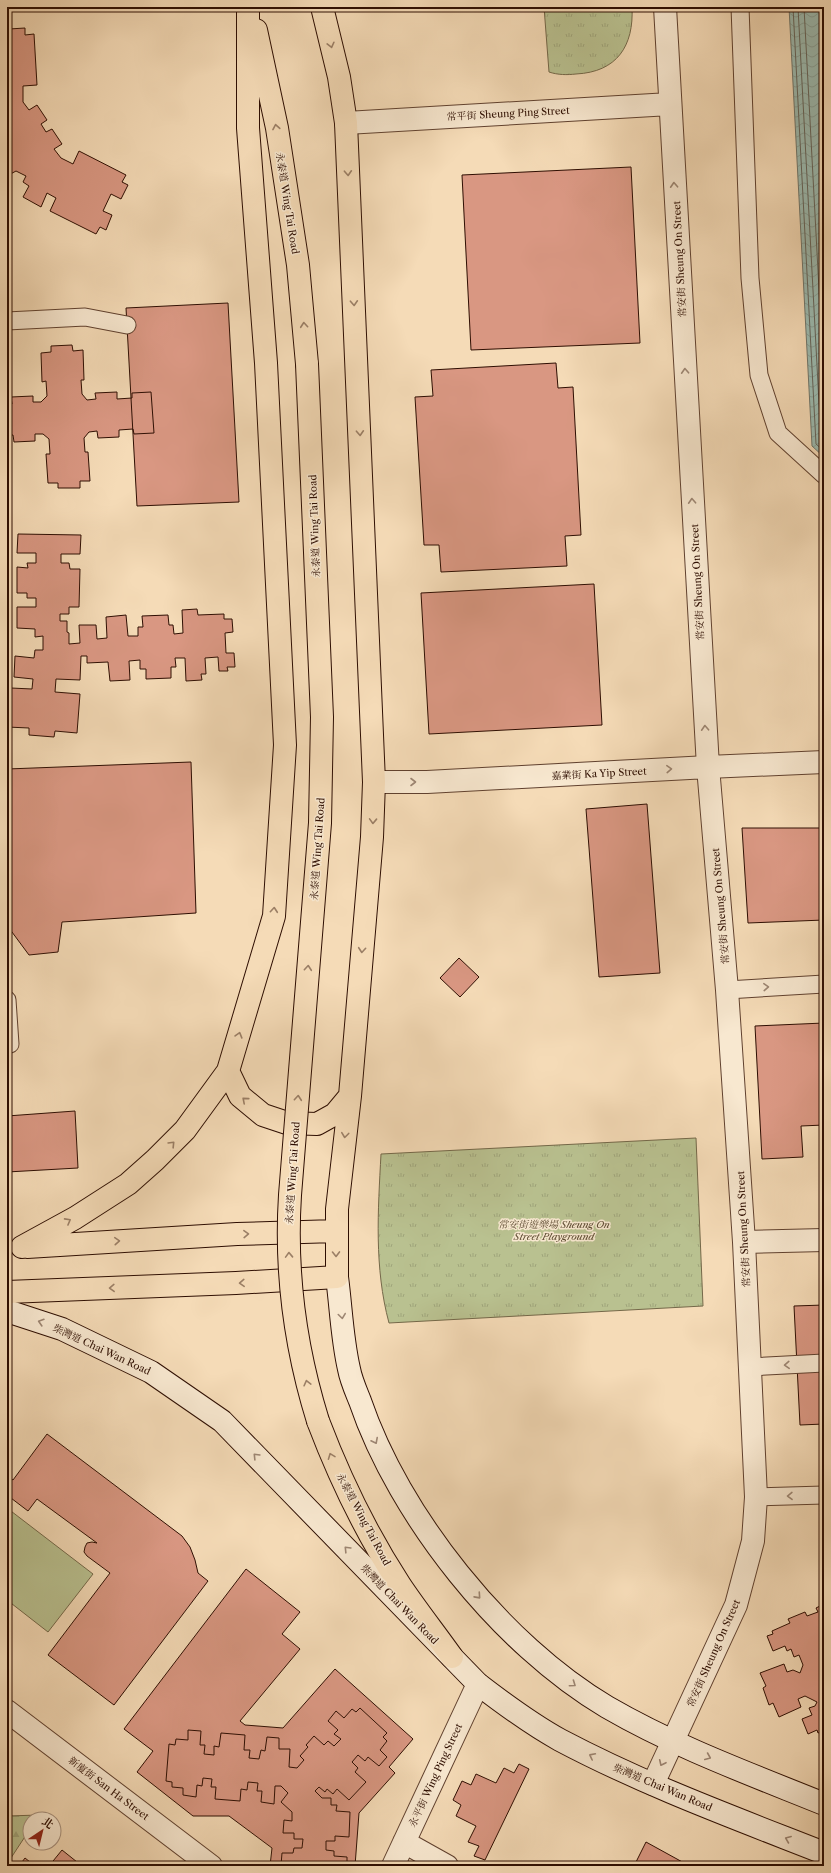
<svg xmlns="http://www.w3.org/2000/svg" width="831" height="1873" viewBox="0 0 831 1873" font-family="'Libre Caslon Text','Noto Serif TC',serif">
<style>
.grass{fill:#b9c190;stroke:#746849}
.forest{fill:url(#forest-firs);stroke:#746849}
.park{fill:url(#park-tufts);stroke:#746849}
.water{fill:url(#water-waves);stroke:#70766b}
.lines{fill:none;stroke-linecap:round;stroke-linejoin:round}
.shore{stroke:#65645a;stroke-width:1}
.building{fill:#d99782;stroke:#2e0e02}
.service-casing{stroke:#60412f;stroke-width:19}
.minor-casing{stroke:#60412f;stroke-width:24}
.tertiary-casing{stroke:#60412f;stroke-width:24}
.secondary-casing{stroke:#2e0e02;stroke-width:24}
.primary-casing{stroke:#2e0e02;stroke-width:24}
.service{stroke:#f8e8d0;stroke-width:17}
.minor{stroke:#f8e8d0;stroke-width:22}
.tertiary{stroke:#f8e8d0;stroke-width:22}
.secondary{stroke:#f8e8d0;stroke-width:22}
.primary{stroke:#f5dbb7;stroke-width:22}
.primary-bridge-casing{stroke:#2e0e02;stroke-width:24;stroke-linecap:butt}
.primary-bridge{stroke:#f5dbb7;stroke-width:22}
.oneway{stroke:#9b7f66}
.oneway2{stroke:#9d8673}
.labels{text-anchor:middle;stroke-width:3;stroke-linejoin:round;paint-order:stroke}
.street-label{font-size:10px;fill:#2e0e02;stroke:#f8e8d0}
.park-label{font-size:10px;font-style:italic;fill:#5f4d34;stroke:#f8e8d0}
</style>
<defs>
<pattern id="forest-firs" width="22" height="20" patternUnits="userSpaceOnUse"><rect width="22" height="20" fill="#b9c190"/><path d="M5 1l3.5 6h-7zM16 11l3.5 6h-7z" fill="#9fa57b"/></pattern>
<pattern id="park-tufts" width="24" height="20" patternUnits="userSpaceOnUse"><rect width="24" height="20" fill="#b9c190"/><path d="M3 7l-1-3M5 7V3M7 7l1-3M15 17l-1-3M17 17v-4M19 17l1-3" fill="none" stroke="#9fa57b"/></pattern>
<pattern id="water-waves" width="16" height="10" patternUnits="userSpaceOnUse"><rect width="16" height="10" fill="#9cbbb1"/><path d="M0 5q4-4 8 0t8 0" fill="none" stroke="#87a097"/></pattern>
</defs>
<rect width="100%" height="100%" fill="#f5dbb7"/>
<filter id="stains"><feTurbulence type="fractalNoise" baseFrequency=".005" numOctaves="4"/><feColorMatrix values="0 0 0 0 .2 0 0 0 0 .09 0 0 0 0 .02 0 0 0 .5 -.17"/></filter>
<radialGradient id="worn" r=".72"><stop offset=".6" stop-color="#630" stop-opacity="0"/><stop offset="1" stop-color="#630" stop-opacity=".3"/></radialGradient>
<!-- grass -->
<path class="grass" d="M7,1508L93,1574L48,1632L7,1600Z"/>
<!-- forest -->
<path class="forest" d="M39,1815L37,1819H30V1829L7,1864V1816Z"/>
<!-- park -->
<path class="park" d="M544,7H632C634,46 617,72 576,74C567,75 558,75 549,72Z
M696,1138L703,1306L389,1323C374,1267 378,1211 381,1154Z"/>
<!-- water -->
<path class="water" d="M789,7H824V457L812,446Z"/>
<g class="lines">
<!-- shore -->
<path class="shore" d="M793,7L816,444L824,451
M798,7L821,441L824,445
M804,7L824,384"/>
</g>
<!-- building -->
<path class="building" d="M25,28V35L34,34L37,85L23,86V102L29,110L37,105L47,120L41,124L46,132L52,129L62,144L54,149L61,158L73,164L79,151L126,175L122,182L128,185L121,199L111,194L103,211L112,215L106,230L100,227L96,234L50,211L56,198L47,193L41,207L23,197L29,186L23,182L26,176L16,171L7,176V40H10L9,29Z
M631,167L640,343L471,350L462,175Z
M228,303L239,502L137,506L126,308Z
M72,345L73,351L83,350L84,380H81L82,394L87,400L96,399L95,393L117,392V399L132,398V393L151,392L154,433L134,434L133,429L119,430V437L98,438L97,431L89,432L84,438L85,452H88L90,481H80V488H58V483H48L46,454H50L49,439L43,434H35V441L14,442L13,435H7V404H12L11,397L33,396V402H41L47,396L46,381L42,382L41,353L51,352V346Z
M556,363L558,388L573,387L581,535L565,536L567,566L441,572L439,545H424L415,397L433,396L431,370Z
M18,534L81,535L80,554H61V563H69L70,569H80L79,607H69V614H60V621H67V632L69,633V644L80,643L79,625H96L97,639L107,638L106,617L126,615L128,636H138V627H143L142,616L168,615L169,625H173L174,634L183,633L182,610L197,609L198,615L224,614V619H232L233,632L225,633L226,653H234L235,667H227L228,671H219L218,657L205,658L206,674H201L202,680L186,681L185,658H175L176,667H171V678L146,679V669H140V660L129,661L130,680L110,681L108,662L87,663V656H81L80,680L56,679L55,692L80,694L77,733L55,731L54,737L29,735V728L7,727L11,688L32,689L33,679L14,677L15,656L34,658L35,650H43V636L35,637V629L17,628V607H36V598H27V593H17V567L28,568L27,563H36V553H17Z
M594,584L602,725L429,734L421,593Z
M191,762L196,913L62,922L58,952L29,955L9,928L7,900V769Z
M647,804L660,973L599,977L586,809Z
M742,828H824V920L748,923Z
M459,958L479,977L460,997L440,978Z
M824,1023V1125L801,1126L803,1157L762,1159L755,1026Z
M75,1111L78,1168L7,1172V1116Z
M824,1305V1424L800,1425L794,1306Z
M47,1434L182,1536L190,1547L195,1560L198,1573L208,1581L114,1705L48,1655L110,1573L87,1556L84,1552L85,1547L87,1543L92,1542L97,1543L37,1499L28,1511L7,1495V1476L13,1480Z
M246,1569L300,1612L282,1634L300,1649L240,1721L245,1725L283,1728L335,1669L413,1739L389,1767L395,1773L359,1813L355,1866H270L272,1848L229,1816H193L137,1772L153,1751L124,1729Z
M822,1605L824,1609V1731L818,1733L817,1730L808,1734L802,1719L812,1715L809,1708L815,1706L817,1702L805,1696L798,1699L801,1707L779,1717L773,1703L769,1705L763,1688L766,1686L760,1673L784,1664L787,1672L793,1670L800,1673L803,1665L799,1655L794,1657L791,1649L787,1651L785,1646L773,1651L767,1636L773,1634L772,1631L790,1623L788,1619L805,1612L807,1616L818,1612L816,1608Z
M360,1708L387,1733L383,1737L387,1741L380,1750L387,1757L379,1766L368,1757L365,1761L358,1755L352,1762L358,1768L355,1772L366,1782L349,1800L337,1789L333,1794L327,1789L325,1792L319,1787L315,1791L322,1798H331V1805H337L336,1811L350,1812L349,1837L335,1836V1841H326V1850L334,1851V1856L347,1857V1866L281,1865L282,1853H293L294,1848H302L303,1839H294V1833H283L284,1820L292,1821V1812L281,1802L288,1793L281,1786H275L274,1804L261,1802L262,1791H257L258,1783L248,1782L247,1790L241,1789L240,1801L215,1799L216,1787H211L212,1779L203,1778L202,1786L197,1785L196,1797L183,1795V1788L172,1787V1782L166,1781L169,1744L175,1745L176,1739L188,1740V1730L201,1731L200,1745H205L204,1754L214,1755V1746L219,1747L221,1733L245,1735L244,1750H250L249,1758L259,1759L261,1750L265,1751L267,1737L279,1738V1749H290L289,1767L297,1768L304,1760L300,1756L308,1747L306,1745L314,1736L324,1745L328,1741L334,1746L341,1739L334,1734L338,1730L328,1721L336,1711L344,1718L352,1709L356,1712Z
M519,1764L529,1769L485,1860L474,1856L479,1846L468,1842L476,1826L456,1816L461,1805L453,1800L462,1781L471,1785L476,1774L496,1783L504,1768L514,1773Z
M646,1842L686,1864L685,1866H638L635,1864Z
M62,1850L82,1866H49Z
M25,1858L35,1866H19Z"/>
<g class="lines">
<defs>
<path id="service" d="M740,7L750,278L759,375L778,433L824,475
M7,321L85,317L127,325
M727,990L824,984
M7,1000L10,1044L7,1045
M750,1367L824,1363
M756,1497L824,1495"/>
<path id="minor" d="M665,7L708,767L824,762
M346,123L670,104
M7,1711L211,1866
M404,1842L447,1866
M393,1866L478,1684"/>
<path id="tertiary" d="M374,782H427L708,767L727,990L744,1242L756,1497L753,1541L736,1605L653,1784
M744,1242L824,1240"/>
<path id="secondary" d="M337,1277C341,1307 342,1339 349,1369C351,1380 356,1391 360,1401C399,1516 502,1645 607,1707C676,1747 750,1774 824,1804
M7,1311L62,1329L151,1372L222,1421L478,1684C504,1704 531,1724 560,1740C645,1785 735,1818 824,1853"/>
<path id="primary" d="M256,30L277,128L298,265L307,364
M228,1071L240,1096L263,1115L287,1123L317,1124L335,1114L350,1096
M22,1247L75,1218L128,1184L155,1160L185,1130L228,1071L274,916L285,745L266,363L248,128V7
M27,1247L237,1234L336,1231
M7,1292L236,1283L337,1277V1209L350,1096L372,837L374,782L346,123L339,77L322,7
M318,1421C340,1479 366,1533 400,1585C416,1609 435,1633 452,1657"/>
</defs>
<!-- service casing -->
<use href="#service" class="service-casing"/>
<!-- minor casing -->
<use href="#minor" class="minor-casing"/>
<!-- tertiary casing -->
<use href="#tertiary" class="tertiary-casing"/>
<!-- secondary casing -->
<use href="#secondary" class="secondary-casing"/>
<!-- primary casing -->
<use href="#primary" class="primary-casing"/>
<!-- service -->
<use href="#service" class="service"/>
<!-- minor -->
<use href="#minor" class="minor"/>
<!-- tertiary -->
<use href="#tertiary" class="tertiary"/>
<!-- secondary -->
<use href="#secondary" class="secondary"/>
<!-- primary -->
<use href="#primary" class="primary"/>
<defs>
<path id="primary-bridge" d="M307,364L322,717L320,823L290,1195C285,1273 295,1347 318,1421"/>
</defs>
<!-- primary-bridge casing -->
<use href="#primary-bridge" class="primary-bridge-casing"/>
<!-- primary-bridge -->
<use href="#primary-bridge" class="primary-bridge"/>
</g>
<!-- one-way arrows -->
<defs><path id="oneway-chevron" d="M-2-3.5L2.5 0L-2 3.5" fill="none" stroke-width="1.6" stroke-linecap="round" stroke-linejoin="round"/></defs>
<g class="oneway">
<use href="#oneway-chevron" transform="translate(331 45) rotate(76)"/>
<use href="#oneway-chevron" transform="translate(276 127) rotate(-100)"/>
<use href="#oneway-chevron" transform="translate(348 173) rotate(87)"/>
<use href="#oneway-chevron" transform="translate(354 303) rotate(87)"/>
<use href="#oneway-chevron" transform="translate(304 325) rotate(-95)"/>
<use href="#oneway-chevron" transform="translate(360 433) rotate(87)"/>
<use href="#oneway-chevron" transform="translate(373 821) rotate(92)"/>
<use href="#oneway-chevron" transform="translate(274 910) rotate(-85)"/>
<use href="#oneway-chevron" transform="translate(362 950) rotate(95)"/>
<use href="#oneway-chevron" transform="translate(308 968) rotate(-85)"/>
<use href="#oneway-chevron" transform="translate(239 1035) rotate(-74)"/>
<use href="#oneway-chevron" transform="translate(298 1098) rotate(-85)"/>
<use href="#oneway-chevron" transform="translate(245 1100) rotate(-139)"/>
<use href="#oneway-chevron" transform="translate(345 1135) rotate(97)"/>
<use href="#oneway-chevron" transform="translate(172 1144) rotate(-46)"/>
<use href="#oneway-chevron" transform="translate(68 1221) rotate(-29)"/>
<use href="#oneway-chevron" transform="translate(246 1234) rotate(-2)"/>
<use href="#oneway-chevron" transform="translate(117 1241) rotate(-4)"/>
<use href="#oneway-chevron" transform="translate(336 1254) rotate(89)"/>
<use href="#oneway-chevron" transform="translate(289 1255) rotate(-92)"/>
<use href="#oneway-chevron" transform="translate(242 1283) rotate(177)"/>
<use href="#oneway-chevron" transform="translate(112 1288) rotate(178)"/>
<use href="#oneway-chevron" transform="translate(307 1383) rotate(-104)"/>
<use href="#oneway-chevron" transform="translate(331 1456) rotate(-111)"/>
</g>
<g class="oneway2">
<use href="#oneway-chevron" transform="translate(674 185) rotate(-93)"/>
<use href="#oneway-chevron" transform="translate(685 371) rotate(-93)"/>
<use href="#oneway-chevron" transform="translate(692 501) rotate(-93)"/>
<use href="#oneway-chevron" transform="translate(705 728) rotate(-93)"/>
<use href="#oneway-chevron" transform="translate(669 769) rotate(-3)"/>
<use href="#oneway-chevron" transform="translate(413 782)"/>
<use href="#oneway-chevron" transform="translate(766 987) rotate(-3)"/>
<use href="#oneway-chevron" transform="translate(342 1316) rotate(82)"/>
<use href="#oneway-chevron" transform="translate(41 1322) rotate(-163)"/>
<use href="#oneway-chevron" transform="translate(787 1365) rotate(177)"/>
<use href="#oneway-chevron" transform="translate(375 1441) rotate(63)"/>
<use href="#oneway-chevron" transform="translate(256 1456) rotate(-134)"/>
<use href="#oneway-chevron" transform="translate(790 1496) rotate(179)"/>
<use href="#oneway-chevron" transform="translate(347 1549) rotate(-134)"/>
<use href="#oneway-chevron" transform="translate(478 1596) rotate(48)"/>
<use href="#oneway-chevron" transform="translate(573 1684) rotate(35)"/>
<use href="#oneway-chevron" transform="translate(592 1756) rotate(-153)"/>
<use href="#oneway-chevron" transform="translate(708 1757) rotate(23)"/>
<use href="#oneway-chevron" transform="translate(662 1763) rotate(115)"/>
<use href="#oneway-chevron" transform="translate(788 1839) rotate(-158)"/>
</g>
<g class="labels">
<!-- street labels -->
<g class="street-label">
<text transform="translate(508 113) rotate(-3)" y="4">常平街 Sheung Ping Street</text>
<text transform="translate(288 203) rotate(81)" y="4">永泰道 Wing Tai Road</text>
<text transform="translate(679 259) rotate(-93)" y="4">常安街 Sheung On Street</text>
<text transform="translate(314 526) rotate(-92)" y="4">永泰道 Wing Tai Road</text>
<text transform="translate(697 582) rotate(-93)" y="4">常安街 Sheung On Street</text>
<text transform="translate(599 773) rotate(-3)" y="4">嘉業街 Ka Yip Street</text>
<text transform="translate(317 849) rotate(-86)" y="4">永泰道 Wing Tai Road</text>
<text transform="translate(720 906) rotate(-95)" y="4">常安街 Sheung On Street</text>
<text transform="translate(292 1173) rotate(-86)" y="4">永泰道 Wing Tai Road</text>
<text transform="translate(743 1229) rotate(-93)" y="4">常安街 Sheung On Street</text>
<text transform="translate(102 1349) rotate(25)" y="4">柴灣道 Chai Wan Road</text>
<text transform="translate(364 1519) rotate(62)" y="4">永泰道 Wing Tai Road</text>
<text transform="translate(400 1604) rotate(46)" y="4">柴灣道 Chai Wan Road</text>
<text transform="translate(713 1653) rotate(-66)" y="4">常安街 Sheung On Street</text>
<text transform="translate(435 1775) rotate(-65)" y="4">永平街 Wing Ping Street</text>
<text transform="translate(663 1787) rotate(23)" y="4">柴灣道 Chai Wan Road</text>
<text transform="translate(109 1788) rotate(37)" y="4">新廈街 San Ha Street</text>
</g>
<!-- park labels -->
<g class="park-label">
<text x="554" y="1228">常安街遊樂場 Sheung On<tspan x="554" dy="12">Street Playground</tspan></text>
</g>
</g>
<!-- margin -->
<rect width="831" height="1873" fill="none" stroke="#f5dbb7" stroke-width="24"/>
<rect x="8" y="8" width="815" height="1857" fill="none" stroke="#2e0e02" stroke-width="2"/>
<rect x="12" y="12" width="807" height="1849" fill="none" stroke="#2e0e02"/>
<!-- north arrow -->
<g transform="translate(42 1831) rotate(35)"><circle r="19" fill="#f8e8d0" stroke="#a7917e"/>
<path d="M0-3L7 15L0 10L-7 15Z" fill="#8f2418"/>
<text y="-6" font-size="11" font-weight="bold" text-anchor="middle" fill="#2e0e02">北</text>
</g>
<rect width="100%" height="100%" filter="url(#stains)"/>
<rect width="100%" height="100%" fill="url(#worn)"/>
</svg>
